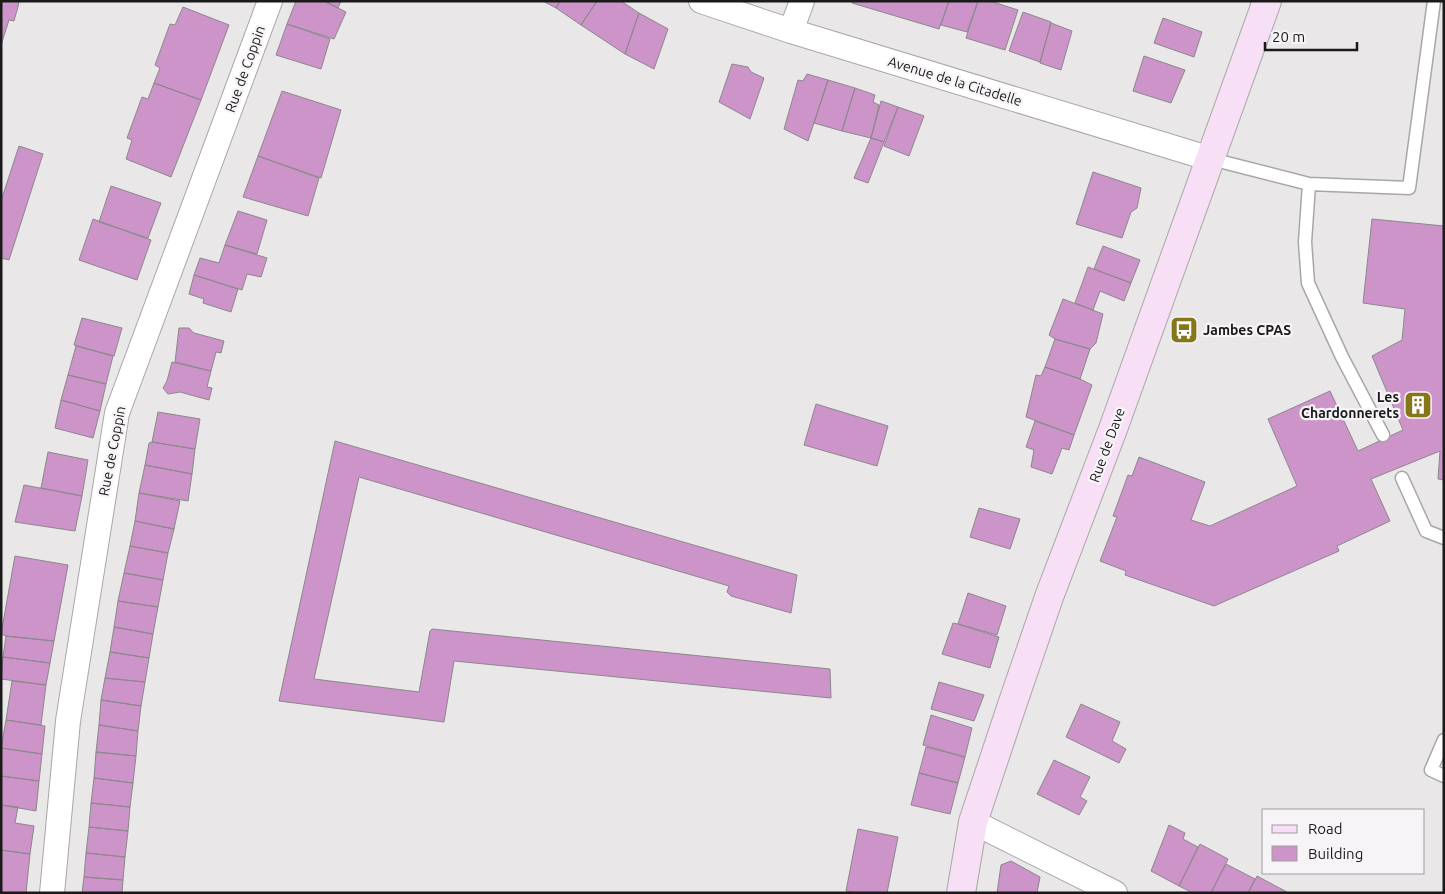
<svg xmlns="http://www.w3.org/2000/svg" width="1445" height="894" viewBox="0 0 1445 894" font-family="Ubuntu,sans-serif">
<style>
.building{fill:#cc94c8;stroke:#8b888b}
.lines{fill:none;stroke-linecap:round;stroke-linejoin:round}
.service-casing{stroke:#a9a6a8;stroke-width:15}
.minor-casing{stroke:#a9a6a8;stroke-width:26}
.secondary-casing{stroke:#a9a6a8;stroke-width:30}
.service{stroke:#fff;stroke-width:12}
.minor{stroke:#fff;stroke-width:24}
.secondary{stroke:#f7e0f5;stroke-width:28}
.labels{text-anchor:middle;stroke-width:4.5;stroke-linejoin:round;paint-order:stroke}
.street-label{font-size:14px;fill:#1b1a1b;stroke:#f7f4f7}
.poi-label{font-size:14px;font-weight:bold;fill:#1b1a1b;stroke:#f7f4f7;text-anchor:start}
</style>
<rect width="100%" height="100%" fill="#eae7e9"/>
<!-- building -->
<path class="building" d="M1,1H16L19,3L14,21L9,20L1,45Z
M296,1H324L346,12L334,39L287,24Z
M324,1H341L338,8Z
M543,1H560L556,8Z
M560,1H597L581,25L556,8Z
M597,1H621L639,13L625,54L581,25Z
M852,1H949L939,29L852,3Z
M949,1H978L967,32L941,25Z
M978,1H990L1018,10L1005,50L966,38Z
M183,7L229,25L201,100L154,83L160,68L155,65L170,24L175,25Z
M1023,12L1051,22L1040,62L1009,51Z
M639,13L668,29L654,69L625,54Z
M1163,18L1202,32L1194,57L1154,43Z
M1051,23L1072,31L1061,70L1040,63Z
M287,24L330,39L321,69L276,55Z
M1144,56L1185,70L1171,103L1133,91Z
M732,64L748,67L751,72L764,78L750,119L719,102Z
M807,74L828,80L808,141L784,129L798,80L803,81Z
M828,80L855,88L842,131L814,123Z
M154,83L201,100L171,177L126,159L132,140L127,138L142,97L148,99Z
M855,88L875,95L873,102L879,105L871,138L842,131Z
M282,91L341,110L321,178L258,156Z
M881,101L898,107L884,142L871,138Z
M898,107L924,116L909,156L884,146Z
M871,138L884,142L868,183L854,178Z
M19,146L43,154L9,260L1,258V201Z
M258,156L319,178L308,216L243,197Z
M1093,172L1141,188L1137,208L1131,212L1122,238L1076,224Z
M111,186L161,203L148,238L99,222Z
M238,211L267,220L257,254L225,245Z
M93,219L151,240L137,280L79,260Z
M1372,219L1444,226V480L1438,479L1440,451L1371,479L1390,521L1337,546L1339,551L1214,606L1125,575L1126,571L1100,561L1117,517L1113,516L1128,475L1132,476L1139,457L1205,482L1191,520L1210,526L1297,486L1268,419L1330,391L1358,451L1403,430L1372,356L1402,340L1405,309L1363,303Z
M225,245L267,258L261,277L247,274L242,290L194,275L200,258L219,263Z
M1103,246L1140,260L1131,283L1094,269Z
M1088,267L1131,283L1124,301L1100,291L1093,310L1075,303Z
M194,275L238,289L231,312L203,303L204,299L189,294Z
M1063,299L1103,314L1096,343L1090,349L1055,339L1049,335Z
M82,318L122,328L114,356L74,345Z
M179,328H189L194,333L224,341L221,353L216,352L211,371L175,362Z
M1055,339L1090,349L1080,379L1045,367Z
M76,346L113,356L106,384L68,375Z
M172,362L211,371L207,387L212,388L209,400L180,392L168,394L163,388L167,381Z
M1045,367L1080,379L1092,385L1074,435L1026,417L1036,375L1041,376Z
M68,375L106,384L100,411L61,400Z
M61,400L100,411L93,438L55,428Z
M816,404L888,426L877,466L804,445Z
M158,412L200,419L195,449L152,442Z
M1035,421L1074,435L1069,450L1062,448L1052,474L1031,467L1034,450L1026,447Z
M335,441L797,575L791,613L731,596L727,592L729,586L359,477L314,679L419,692L430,631L432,629L830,669L831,698L454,661L444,722L279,701Z
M152,442L195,449L192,474L145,465L149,443Z
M48,452L88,460L82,496L41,488Z
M145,465L192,474L188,501L139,493Z
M24,485L82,496L75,531L15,522Z
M139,493L180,501L174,529L135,521Z
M979,508L1020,519L1010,549L970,537Z
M135,521L174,529L168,553L130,546Z
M130,546L168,553L163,580L124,573Z
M15,556L68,565L54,641L6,636L1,634Z
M124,573L163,580L158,607L118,601Z
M968,593L1006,606L997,635L958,624Z
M118,601L158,607L153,634L114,627Z
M953,623L958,624L999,637L990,668L942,654Z
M114,627L153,634L149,658L110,652Z
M6,636L54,641L50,663L3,657Z
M110,652L149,658L145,682L105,678Z
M3,657L50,663L46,685L1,679Z
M105,678L145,682L141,706L101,700Z
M12,681L46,685L41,725L6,720Z
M939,682L984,695L974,721L931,709Z
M101,700L141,706L138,731L99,725Z
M1081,704L1120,722L1112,741L1126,749L1119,763L1066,737Z
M931,715L972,728L965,757L923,745Z
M6,720L45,726L42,754L1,748Z
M99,725L138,731L136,756L96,752Z
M926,747L965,757L958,783L919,773Z
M1,748L42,754L39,781L1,776Z
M96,752L136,756L133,783L94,778Z
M1054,760L1090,777L1080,797L1087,801L1079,815L1037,794Z
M919,773L958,783L950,814L911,805Z
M1,776L39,781L36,811L1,805Z
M94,778L133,783L130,807L91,803Z
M91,803L130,807L128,831L89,827Z
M1,805L18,807L15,823L34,826L30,854L1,850Z
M1169,825L1185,833L1183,839L1198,847L1179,886L1151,871Z
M89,827L128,831L125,857L86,853Z
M858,829L898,837L887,893H857L846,891Z
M1200,844L1228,859L1211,893H1193L1179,886Z
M1,850L30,854L26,893H1Z
M86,853L125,857L123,880L84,877Z
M1011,861L1040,877L1037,893H997L1001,865Z
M1226,864L1255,879L1248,893H1211Z
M1257,876L1287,892V893H1248Z
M84,877L123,880L122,893H82Z"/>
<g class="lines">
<defs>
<path id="service" d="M1211,159L1309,184L1305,242L1308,283L1342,357L1383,435
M1309,184L1409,188L1434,1
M1402,478L1426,531L1444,538
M1444,740L1431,770L1444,776"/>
<path id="minor" d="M701,1L791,31L1211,159
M791,31L802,1
M973,822L1115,893
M52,893L68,721L117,413L270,1"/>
<path id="secondary" d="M961,893L973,822L1012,705L1049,597L1113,429L1267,1"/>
</defs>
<!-- service casing -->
<use href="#service" class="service-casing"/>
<!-- minor casing -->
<use href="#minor" class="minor-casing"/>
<!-- secondary casing -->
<use href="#secondary" class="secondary-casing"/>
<!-- service -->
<use href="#service" class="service"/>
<!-- minor -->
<use href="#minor" class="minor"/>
<!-- secondary -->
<use href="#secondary" class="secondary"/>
</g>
<!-- icons -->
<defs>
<symbol id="bus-square" viewBox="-11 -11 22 22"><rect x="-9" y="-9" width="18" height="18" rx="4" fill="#85761a" stroke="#f7f4f7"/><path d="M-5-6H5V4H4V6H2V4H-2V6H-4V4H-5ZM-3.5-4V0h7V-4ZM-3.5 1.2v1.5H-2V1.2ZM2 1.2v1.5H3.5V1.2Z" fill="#fff"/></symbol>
<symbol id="building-square" viewBox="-11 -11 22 22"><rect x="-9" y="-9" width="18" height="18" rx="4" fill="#85761a" stroke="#f7f4f7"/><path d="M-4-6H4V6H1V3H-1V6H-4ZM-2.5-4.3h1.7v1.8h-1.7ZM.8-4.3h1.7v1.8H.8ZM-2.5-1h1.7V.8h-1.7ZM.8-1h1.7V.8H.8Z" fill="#fff"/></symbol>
</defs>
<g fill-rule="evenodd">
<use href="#bus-square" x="1168" y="314" width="32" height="32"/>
<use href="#building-square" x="1402" y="389" width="32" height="32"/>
</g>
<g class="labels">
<!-- street labels -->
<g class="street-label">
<text transform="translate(245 69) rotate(-70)" y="5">Rue de Coppin</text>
<text transform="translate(955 81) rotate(17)" y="5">Avenue de la Citadelle</text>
<text transform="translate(1107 445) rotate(-70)" y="5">Rue de Dave</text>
<text transform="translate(112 451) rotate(-79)" y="5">Rue de Coppin</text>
</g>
<!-- poi labels -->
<g class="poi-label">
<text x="1203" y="335">Jambes CPAS</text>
<text x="1399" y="402" text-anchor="end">Les<tspan x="1399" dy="16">Chardonnerets</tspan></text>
</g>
</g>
<!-- border -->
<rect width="1445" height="894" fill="none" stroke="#1b1a1b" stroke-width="5"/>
<!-- legend -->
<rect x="1262" y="809" width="162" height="65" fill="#f7f4f7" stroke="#9f9d9f"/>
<rect x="1272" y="825" width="25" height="8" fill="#f7e0f5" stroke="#9f9d9f"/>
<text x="1308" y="834" font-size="15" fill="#1b1a1b">Road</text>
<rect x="1272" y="846" width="25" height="15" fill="#cc94c8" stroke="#9f9d9f"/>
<text x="1308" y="859" font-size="15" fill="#1b1a1b">Building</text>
<!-- scale -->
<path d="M1265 42v8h92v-8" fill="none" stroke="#1b1a1b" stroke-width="2.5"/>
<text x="1272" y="42" font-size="15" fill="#1b1a1b" stroke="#f7f4f7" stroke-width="4" paint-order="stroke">20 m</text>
</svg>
